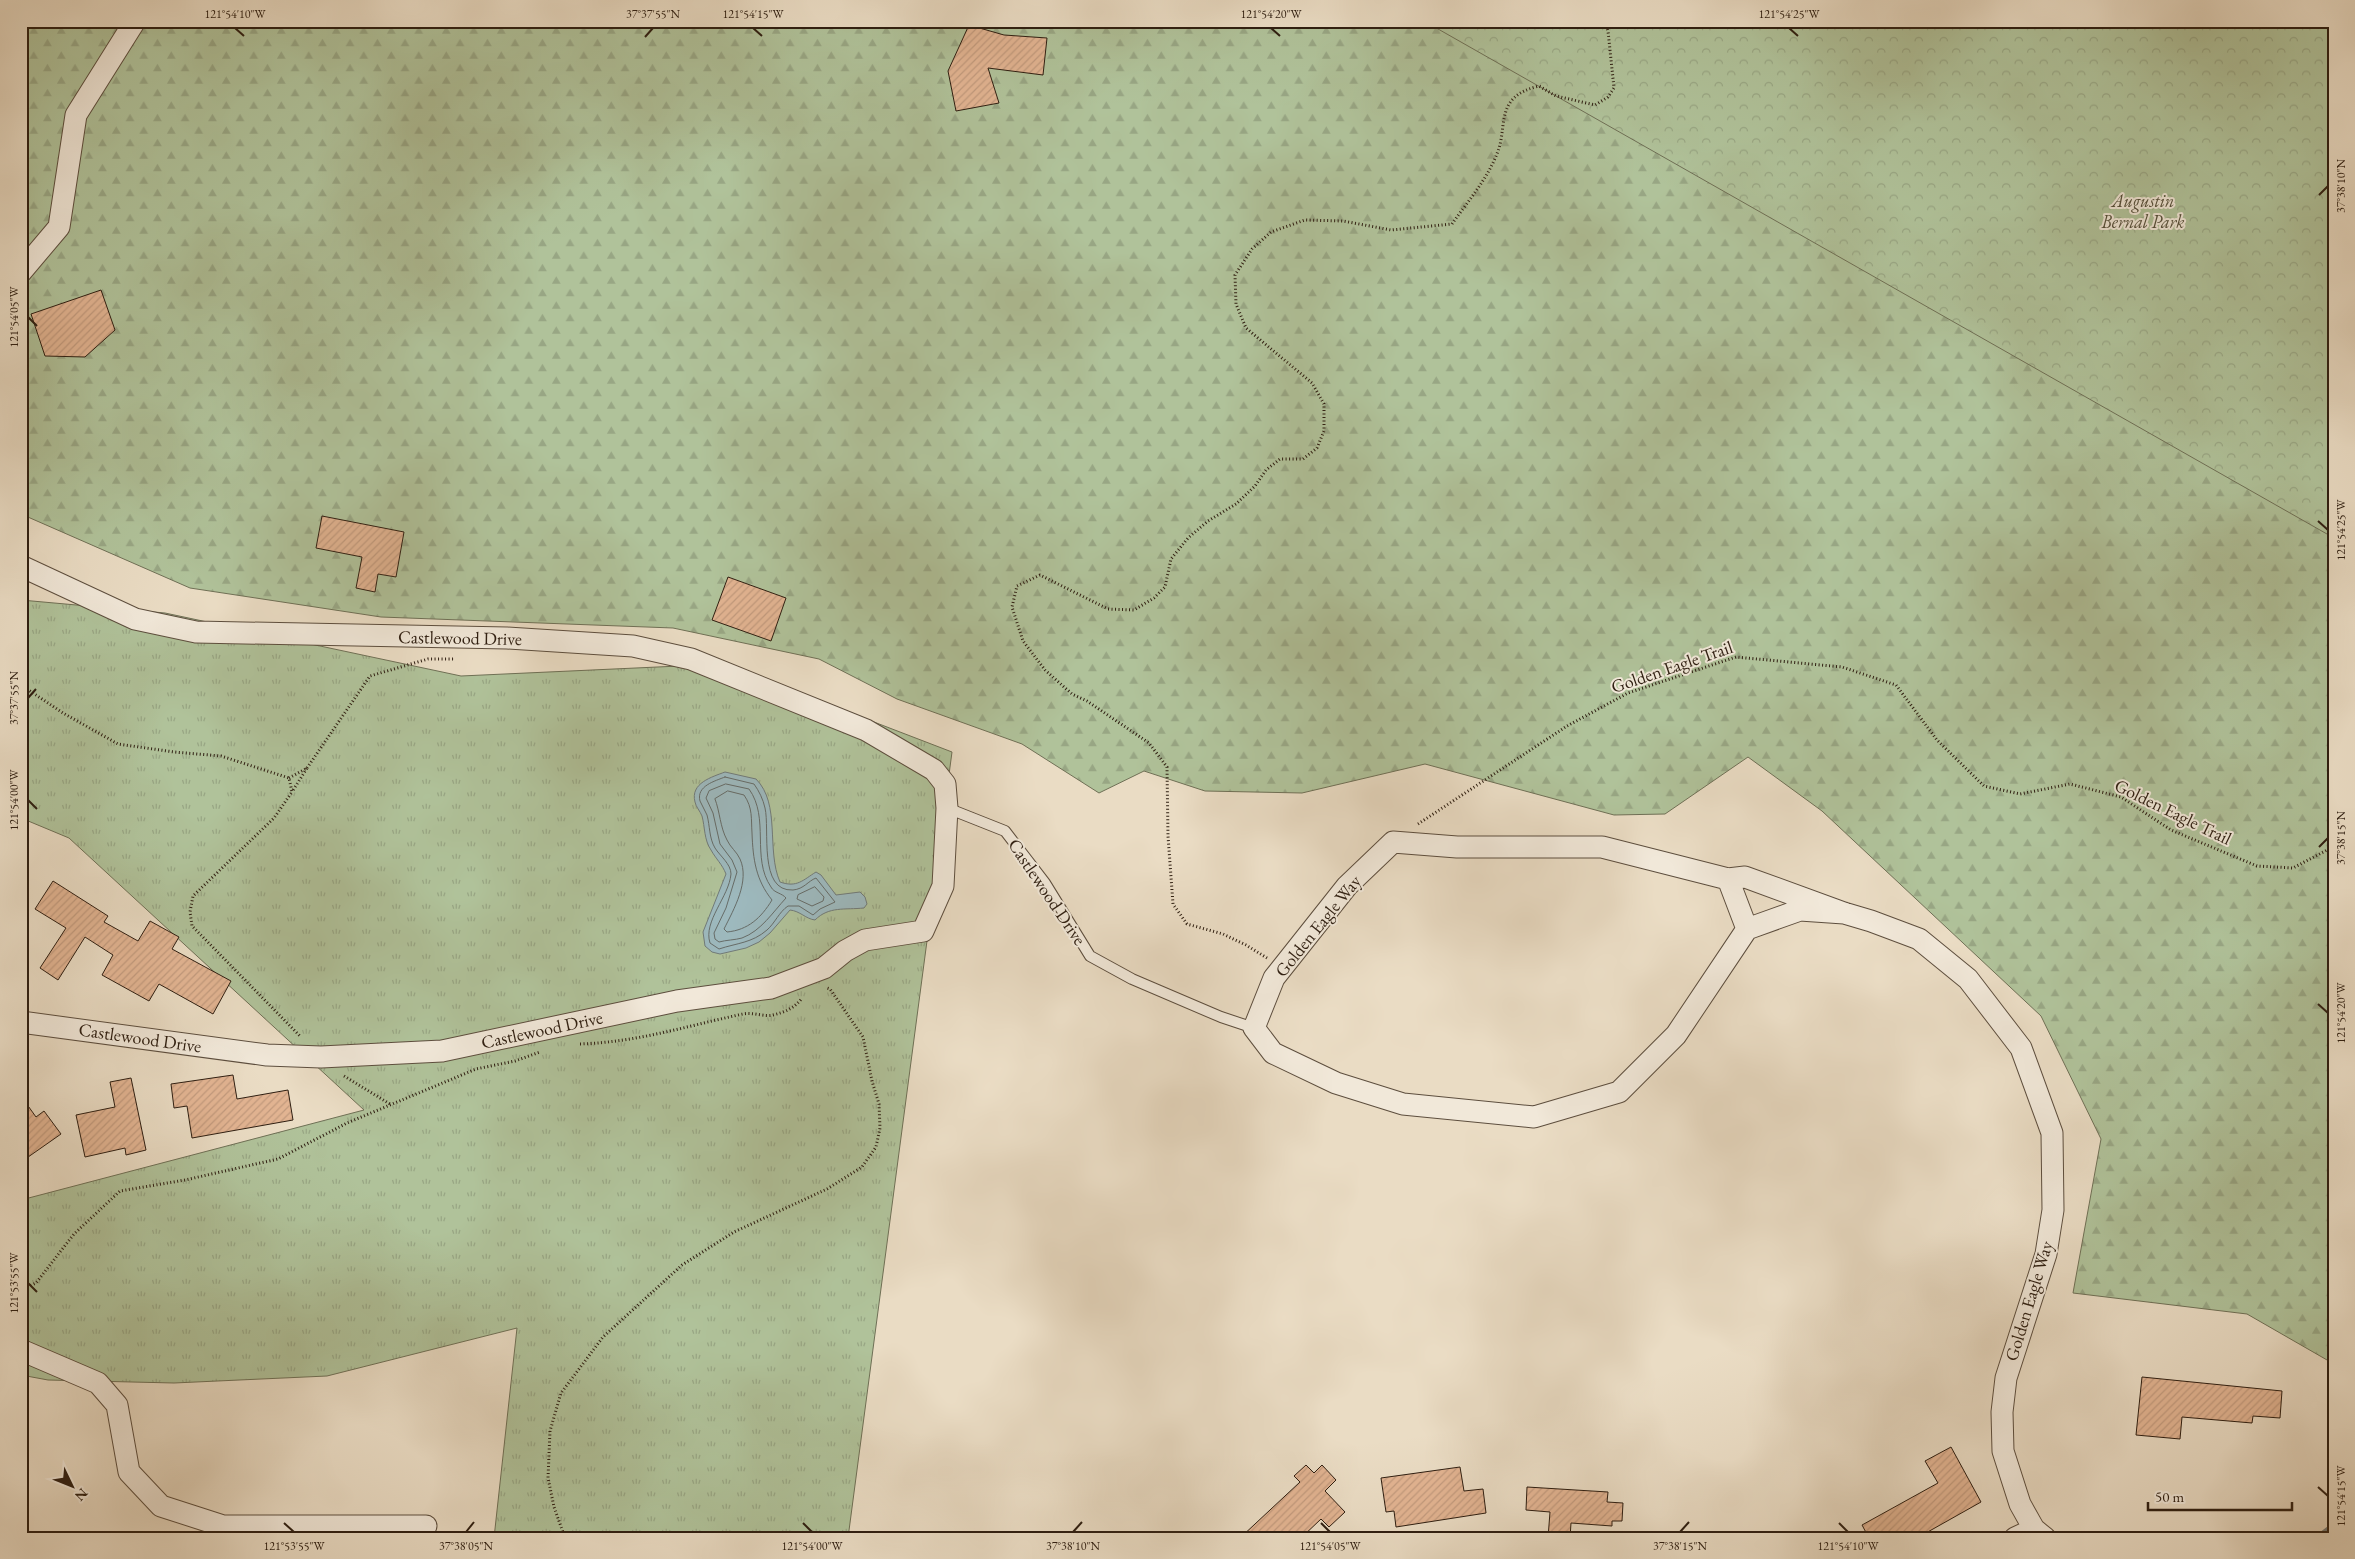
<svg xmlns="http://www.w3.org/2000/svg" width="2355" height="1559" viewBox="0 0 2355 1559" font-family="'EB Garamond',serif">
<style>
.grass{fill:url(#grass-tufts);stroke:#6f7056}
.forest{fill:url(#forest-firs);stroke:#6f7056}
.park{fill:url(#park-crowns);stroke:#6f7056}
.water{fill:#9db9be;stroke:#717b79}
.lines{fill:none;stroke-linecap:round;stroke-linejoin:round}
.shore{stroke:#666c68;stroke-width:1}
.stream{stroke:#717b79;stroke-width:5.5}
.building{fill:url(#building-hatch);stroke:#2e1e11}
.service-casing{stroke:#5d4e3e;stroke-width:12}
.minor-casing{stroke:#5d4e3e;stroke-width:23}
.path{stroke:#2e1e11;stroke-width:3;stroke-dasharray:1 2.5;stroke-linecap:butt}
.service{stroke:#f1e8d9;stroke-width:10}
.minor{stroke:#f1e8d9;stroke-width:21}
.ticks{fill:none;stroke:#2e1e11;stroke-width:2}
.labels{text-anchor:middle;stroke-width:4;stroke-linejoin:round;paint-order:stroke}
.park-label{font-size:18px;font-style:italic;fill:#554f3a;stroke:#f1e8d9}
.street-label{font-size:18px;fill:#2e1e11;stroke:#f1e8d9}
.neatline{fill:none;stroke:#2e1e11;stroke-width:2}
.ticks-label{font-size:12px;text-anchor:middle;fill:#2e1e11}
</style>
<defs>
<pattern id="grass-tufts" width="24" height="20" patternUnits="userSpaceOnUse" patternTransform="scale(1.25)"><rect width="24" height="20" fill="#b0c29a"/><path d="M3 7l-1-3M5 7V3M7 7l1-3M15 17l-1-3M17 17v-4M19 17l1-3" fill="none" stroke="#98a684"/></pattern>
<pattern id="forest-firs" width="22" height="20" patternUnits="userSpaceOnUse" patternTransform="scale(1.25)"><rect width="22" height="20" fill="#b0c29a"/><path d="M5 1l3.5 6h-7zM16 11l3.5 6h-7z" fill="#98a684"/></pattern>
<pattern id="park-crowns" width="20" height="18" patternUnits="userSpaceOnUse" patternTransform="scale(1.25)"><rect width="20" height="18" fill="#b0c29a"/><path d="M2 6a3 3 0 1 1 6 0M12 15a3 3 0 1 1 6 0" fill="none" stroke="#98a684"/></pattern>
<pattern id="building-hatch" width="6" height="6" patternUnits="userSpaceOnUse" patternTransform="scale(1.25)"><rect width="6" height="6" fill="#e2b492"/><path d="M-1 1l2-2M0 6l6-6M5 7l2-2" fill="none" stroke="#c29a7d"/></pattern>
</defs>
<rect width="100%" height="100%" fill="#eadcc4"/>
<filter id="stains"><feTurbulence type="fractalNoise" baseFrequency=".004" numOctaves="4"/><feColorMatrix values="0 0 0 0 .2 0 0 0 0 .09 0 0 0 0 .02 0 0 0 .5 -.17"/></filter>
<radialGradient id="worn" r=".72"><stop offset=".6" stop-color="#630" stop-opacity="0"/><stop offset="1" stop-color="#630" stop-opacity=".3"/></radialGradient>
<!-- grass -->
<path class="grass" d="M21,600L165,613L461,676L723,664L952,752L848,1538H494L517,1328L327,1376L174,1383L48,1380L21,1375V1200L364,1110L69,838L21,818Z"/>
<!-- forest -->
<path class="forest" d="M21,21H2334V1364L2247,1314L2073,1293L2101,1139L2041,1016L1822,811L1748,757L1665,814L1614,815L1425,764L1302,793L1205,791L1144,771L1099,793L1022,744L897,699L819,659L673,628L381,617L190,588L21,514Z"/>
<!-- park -->
<path class="park" d="M1424,21H2334V538Z"/>
<!-- water -->
<path class="water" d="M725,772L756,779C781,804 766,850 780,882C797,888 803,880 816,872L821,875L836,895L860,892L865,897L867,904L864,908C845,910 829,906 815,920C806,919 800,911 790,910L770,933L759,942L746,948L720,954L712,952L705,946L703,932L726,874C722,864 716,859 711,850C704,840 705,827 702,816C700,811 696,807 695,802C690,783 712,777 725,772Z"/>
<g class="lines">
<!-- shore -->
<path class="shore" d="M725,777L754,784C759,791 763,799 765,808C770,829 758,892 793,890C804,889 808,881 816,878L835,902L820,909L813,915L799,906H788C779,912 775,923 767,930C752,943 737,943 719,949L710,943C703,921 729,897 731,874C731,864 720,856 715,848C709,838 710,826 707,815C705,810 702,806 700,801C696,786 715,781 725,777Z
M726,784L749,789C770,818 751,858 771,887C774,893 782,893 786,898C773,912 761,931 742,938C735,940 726,940 719,942L715,939L714,933L726,908L737,872L732,860L720,844L713,813L706,798L709,791Z
M728,791L744,795C753,808 751,819 752,833C753,860 756,880 772,900C761,918 748,930 727,932L724,929C734,909 750,881 740,859C737,852 730,847 727,840C720,827 720,812 715,799Z
M815,887L824,897L823,901L812,906L797,899L798,895Z"/>
<!-- stream -->
<path class="stream" d="M2317,1538L2334,1525"/>
</g>
<!-- building -->
<path class="building" d="M969,25L1004,35L1047,38L1043,75L988,68L999,103L956,111L948,71Z
M101,290L115,330L85,357L45,356L31,314Z
M322,516L404,532L396,577L378,574L375,592L356,588L362,557L316,548Z
M728,577L786,598L771,641L712,620Z
M53,881L108,916L104,922L138,941L150,921L179,937L172,949L231,981L213,1014L159,984L149,1001L102,975L113,955L85,937L58,980L40,968L66,928L35,909Z
M233,1075L237,1099L288,1090L293,1120L192,1138L187,1106L174,1108L171,1084Z
M131,1078L146,1150L126,1155L125,1148L85,1157L76,1115L115,1107L110,1082Z
M21,1096L36,1117L44,1111L61,1134L21,1162Z
M2142,1377L2282,1391L2280,1418L2253,1416L2252,1423L2182,1417L2180,1439L2136,1435Z
M1951,1447L1981,1502L1917,1538H1869L1862,1525L1938,1483L1925,1461Z
M1306,1465L1314,1473L1322,1465L1336,1480L1325,1491L1345,1512L1329,1527L1321,1519L1301,1538H1240L1300,1482L1294,1476Z
M1460,1467L1464,1491L1483,1489L1486,1513L1396,1527L1394,1511L1386,1512L1381,1478Z
M1527,1487L1608,1492L1607,1502L1623,1503L1622,1521H1612V1526L1571,1523L1570,1538H1548L1550,1512L1526,1510Z"/>
<g class="lines">
<defs>
<path id="service" d="M947,808L1005,831L1045,883L1090,956L1132,979L1221,1017L1254,1028"/>
<path id="minor" d="M21,272L59,227L76,115L135,21
M21,566L135,619L196,632L507,638L633,646L691,659L866,730L934,770L945,784L947,808L943,886L923,931L865,940L845,951L824,968L771,988L677,1001L442,1051L321,1057L267,1055L21,1022
M1728,879L1745,877L1844,913L1871,921L1919,939L1968,979L2021,1048L2052,1133L2053,1210L2046,1254L2006,1378L2002,1412L2003,1451L2020,1504L2034,1529L2045,1538
M1747,929L1728,879L1602,847H1457L1393,842L1347,886L1274,978L1254,1028L1273,1053L1336,1083L1403,1104L1534,1117L1619,1092L1676,1035L1747,929L1800,910L1844,913
M21,1350L98,1383L117,1405L129,1472L161,1506L223,1526H426
M2015,1538L2034,1529"/>
</defs>
<!-- service casing -->
<use href="#service" class="service-casing"/>
<!-- minor casing -->
<use href="#minor" class="minor-casing"/>
<!-- path -->
<path class="path" d="M21,685L63,713L118,744L174,752L221,756L289,778L292,792L274,818L193,896L190,912L192,926L301,1037
M307,768L370,676L428,659H455
M289,778L307,768L292,792
M1418,824L1567,726L1628,693L1736,657L1842,667L1896,685L1937,740L1984,786L2020,794L2070,784L2121,797L2171,830L2257,866L2293,868L2329,849L2334,833
M1267,958L1246,945L1223,934L1187,924L1173,904L1168,836L1167,767L1149,743L1087,701L1072,694L1045,670L1023,641L1012,607L1017,586L1040,575L1108,609L1134,610L1154,598L1165,587L1171,559L1188,538L1208,521L1236,504L1255,486L1266,470L1280,459H1303L1317,448L1324,431V404L1312,383L1246,328L1236,304L1235,275L1252,249L1271,232L1305,220L1343,221L1391,230L1452,224C1468,201 1490,176 1499,148C1504,133 1501,113 1512,100C1519,92 1528,89 1539,86L1556,96L1595,105L1608,97L1614,88L1608,31L1605,21
M580,1044C639,1042 686,1026 743,1014C753,1012 764,1017 773,1015C785,1012 795,1008 802,998
M344,1076L390,1104
M21,1290L36,1283L74,1234L120,1191L185,1180L278,1159L347,1123L476,1069L515,1061L540,1052
M565,1538L554,1507L548,1478L550,1431L561,1393L603,1337L682,1265L734,1232L827,1189L862,1167L876,1147L880,1128L879,1104L872,1081L863,1037L830,989L827,988
M747,1538L761,1533L767,1538"/>
<!-- service -->
<use href="#service" class="service"/>
<!-- minor -->
<use href="#minor" class="minor"/>
</g>
<!-- ticks -->
<path class="ticks" d="M235,28L244,36M753,28L762,36M1271,28L1280,36M1789,28L1798,36M645,37L653,28M2319,195L2328,186M28,317L37,326M2318,521L2328,530M28,698L36,689M28,800L37,809M2319,847L2328,838M2318,1004L2328,1013M28,1283L37,1292M2318,1487L2328,1496M284,1523L294,1532M803,1523L812,1532M1321,1523L1330,1532M1839,1523L1848,1532M466,1532L474,1522M1073,1532L1082,1522M1680,1532L1689,1522"/>
<g class="labels">
<!-- park labels -->
<g class="park-label">
<text x="2143" y="207">Augustin<tspan x="2143" dy="21">Bernal Park</tspan></text>
</g>
<!-- street labels -->
<g class="street-label">
<text transform="translate(460 638) rotate(1)" y="6">Castlewood Drive</text>
<text transform="translate(1672 667) rotate(-19)" y="6">Golden Eagle Trail</text>
<text transform="translate(2173 812) rotate(26)" y="6">Golden Eagle Trail</text>
<text transform="translate(1047 892) rotate(56)" y="6">Castlewood Drive</text>
<text transform="translate(1318 926) rotate(-51)" y="6">Golden Eagle Way</text>
<text transform="translate(542 1030) rotate(-12)" y="6">Castlewood Drive</text>
<text transform="translate(140 1038) rotate(8)" y="6">Castlewood Drive</text>
<text transform="translate(2029 1301) rotate(-73)" y="6">Golden Eagle Way</text>
</g>
</g>
<!-- margin -->
<rect width="2355" height="1559" fill="none" stroke="#eadcc4" stroke-width="55"/>
<!-- north arrow -->
<g transform="translate(72 1486) rotate(133)" stroke="#f1e8d9" stroke-width="4" paint-order="stroke">
<path d="M0-4L9 19L0 12L-9 19Z" fill="#2e1e11"/>
<text y="-8" font-size="14" font-weight="bold" text-anchor="middle" fill="#2e1e11">N</text>
</g>
<!-- scale -->
<path d="M2148 1502v8h144v-8" fill="none" stroke="#2e1e11" stroke-width="2.5"/>
<text x="2155" y="1502" font-size="15" fill="#2e1e11" stroke="#f1e8d9" stroke-width="4" paint-order="stroke">50 m</text>
<rect x="28" y="28" width="2300" height="1504" class="neatline"/>
<g class="ticks-label">
<text x="235" y="18">121°54'10"W</text>
<text x="653" y="18">37°37'55"N</text>
<text x="753" y="18">121°54'15"W</text>
<text x="1271" y="18">121°54'20"W</text>
<text x="1789" y="18">121°54'25"W</text>
<text transform="translate(2341 186) rotate(-90)" y="4">37°38'10"N</text>
<text transform="translate(14 317) rotate(-90)" y="4">121°54'05"W</text>
<text transform="translate(2341 530) rotate(-90)" y="4">121°54'25"W</text>
<text transform="translate(14 698) rotate(-90)" y="4">37°37'55"N</text>
<text transform="translate(14 800) rotate(-90)" y="4">121°54'00"W</text>
<text transform="translate(2341 838) rotate(-90)" y="4">37°38'15"N</text>
<text transform="translate(2341 1013) rotate(-90)" y="4">121°54'20"W</text>
<text transform="translate(14 1283) rotate(-90)" y="4">121°53'55"W</text>
<text transform="translate(2341 1496) rotate(-90)" y="4">121°54'15"W</text>
<text x="294" y="1550">121°53'55"W</text>
<text x="466" y="1550">37°38'05"N</text>
<text x="812" y="1550">121°54'00"W</text>
<text x="1073" y="1550">37°38'10"N</text>
<text x="1330" y="1550">121°54'05"W</text>
<text x="1680" y="1550">37°38'15"N</text>
<text x="1848" y="1550">121°54'10"W</text>
</g>
<rect width="100%" height="100%" filter="url(#stains)"/>
<rect width="100%" height="100%" fill="url(#worn)"/>
</svg>
